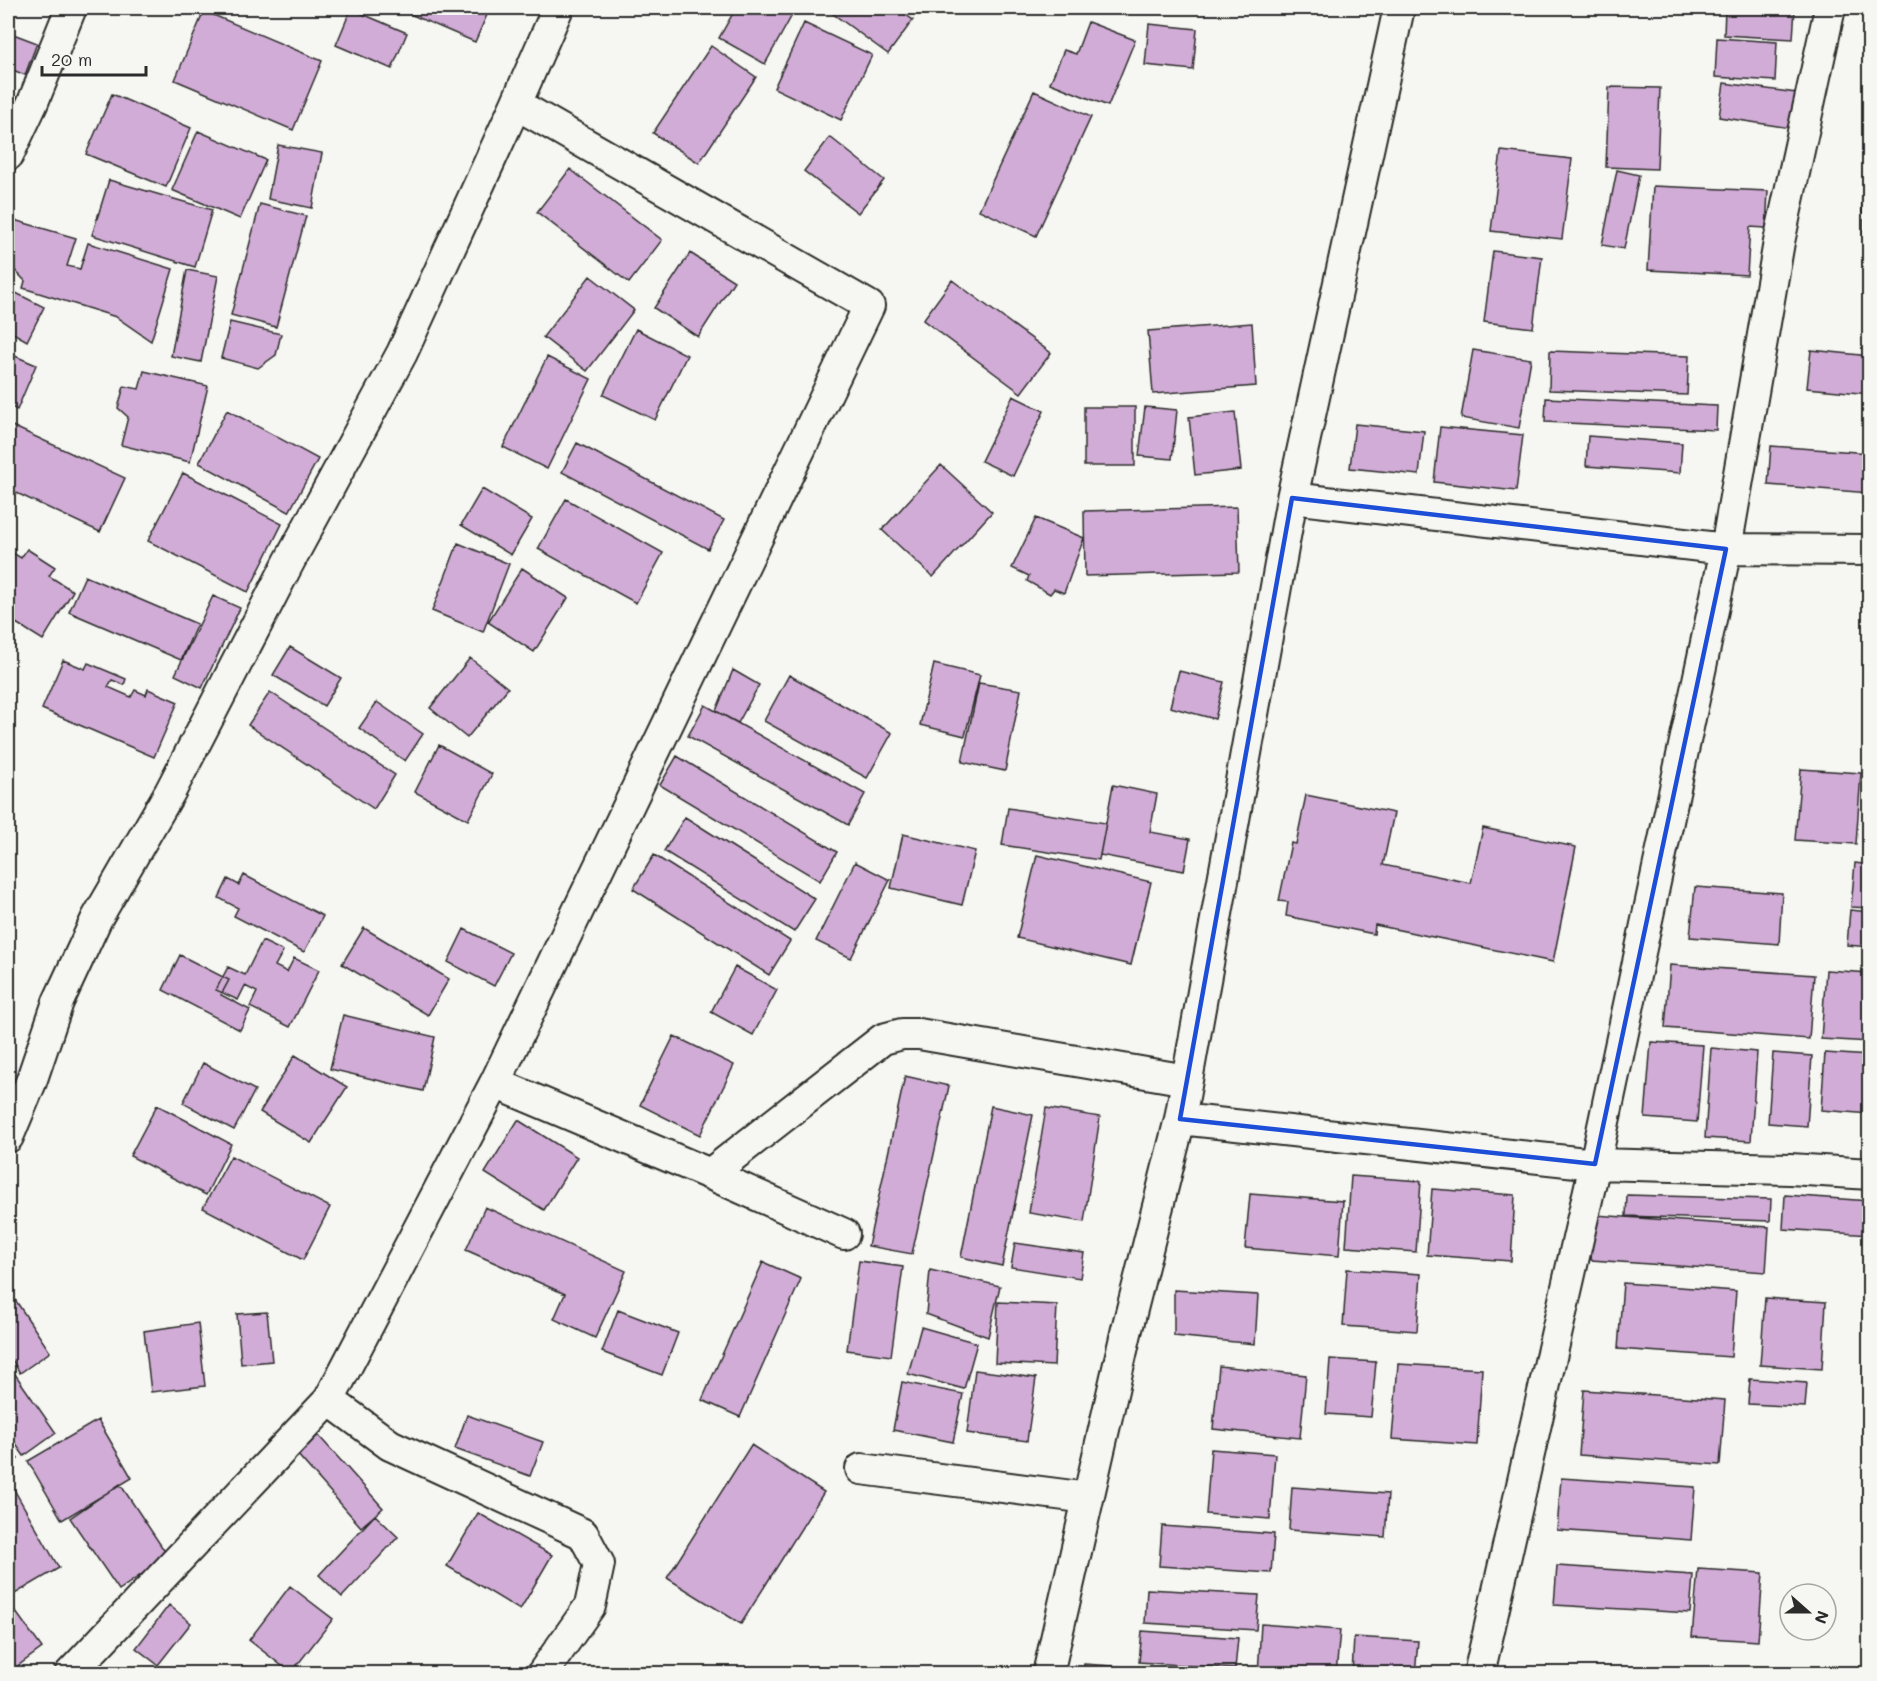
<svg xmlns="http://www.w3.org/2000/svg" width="1877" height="1681" viewBox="0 0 1877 1681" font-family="Mali,sans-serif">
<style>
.building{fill:#d1acd6;stroke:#2b2b2b;stroke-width:1.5}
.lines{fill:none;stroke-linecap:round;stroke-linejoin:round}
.minor-casing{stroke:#2b2b2b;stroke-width:34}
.minor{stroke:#f6f6f2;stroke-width:30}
.marked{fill:none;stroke:#1d4ed8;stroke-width:4.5;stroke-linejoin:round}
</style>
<rect width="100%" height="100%" fill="#f6f6f2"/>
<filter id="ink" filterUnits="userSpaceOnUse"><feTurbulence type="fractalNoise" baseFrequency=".0167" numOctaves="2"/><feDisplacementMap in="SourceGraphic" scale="12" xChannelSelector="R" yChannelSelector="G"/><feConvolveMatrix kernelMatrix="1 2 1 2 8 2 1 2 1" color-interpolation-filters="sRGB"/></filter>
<g filter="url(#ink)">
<!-- building -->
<path class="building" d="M396,8H490L475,42Z
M736,8H796L765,64L719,38Z
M825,8H896L913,20L888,54Z
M1725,8H1795L1793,39L1724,35Z
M351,9L407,33L392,69L336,45Z
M204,11L322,61L293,130L175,80Z
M1088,22L1135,40L1108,106L1050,83L1064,50L1076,54Z
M804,23L872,55L841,120L774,88Z
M1149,24L1197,29L1193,70L1145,65Z
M8,32L37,43L25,75L8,68Z
M1717,38L1777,42L1775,81L1715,77Z
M711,46L756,77L699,163L653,133Z
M1724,83L1796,93L1790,128L1719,117Z
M1609,87L1660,88L1657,169L1606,167Z
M1034,91L1091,117L1036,236L979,210Z
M112,94L191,128L166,187L86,154Z
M198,131L266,160L240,219L172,190Z
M830,137L884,180L858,213L804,171Z
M278,145L322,153L312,208L268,199Z
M1501,151L1572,159L1562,239L1491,231Z
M570,169L662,240L629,283L537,212Z
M1617,170L1639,175L1624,249L1602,245Z
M1863,170H1870V213H1862Z
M109,180L212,210L195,267L92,235Z
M1653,186L1768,191L1766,228L1750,227L1747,275L1648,270Z
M260,204L306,216L276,327L231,315Z
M14,220L76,238L67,266L80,269L88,243L173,269L151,341L116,317L23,288L25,281L8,263V243Z
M1863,220H1870V262H1864Z
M1493,251L1542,257L1533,328L1484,322Z
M690,253L734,281L698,337L654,308Z
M187,270L218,276L201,362L171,356Z
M590,276L634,310L587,371L543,337Z
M952,280L1051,353L1021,393L923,320Z
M8,289L44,307L27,341L8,330Z
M230,322L281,334L276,355L258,368L221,358Z
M1252,323L1256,386L1153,394L1148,331Z
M636,329L687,355L655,420L603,395Z
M1473,350L1531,359L1519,428L1461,418Z
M1811,350L1870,356V394L1807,388Z
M1550,351L1689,356L1687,395L1549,390Z
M8,353L36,365L17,410L8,405Z
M547,357L591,379L547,469L503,447Z
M144,371L208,386L190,462L121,445L128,417L118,408L124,386L139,389Z
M1013,396L1044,411L1013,476L981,461Z
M1546,398L1717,406L1716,430L1545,422Z
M1084,407H1135V466H1084Z
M1145,407L1177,410L1172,459L1139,456Z
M227,410L318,459L289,512L199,463Z
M1235,412L1241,470L1195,475L1189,417Z
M8,424L125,478L100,532L8,489Z
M1355,424L1424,431L1419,475L1350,468Z
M1440,427L1523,435L1516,491L1434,482Z
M1588,436L1682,443L1680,473L1586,466Z
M577,443L724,520L708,549L562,472Z
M1771,446L1870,453V493L1768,485Z
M941,465L992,512L933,577L882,530Z
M183,473L282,524L248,592L148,541Z
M482,489L532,519L511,555L461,525Z
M566,499L663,553L636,603L538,549Z
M1237,507L1239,572L1085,576L1084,511Z
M1036,518L1084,538L1064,593L1054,589L1050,594L1027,581L1029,576L1012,568Z
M458,543L509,564L483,632L432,611Z
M27,549L55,567L49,576L73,591L43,640L8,618V550L21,558Z
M522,568L568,598L534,652L488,622Z
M85,576L197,624L181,660L69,612Z
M213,596L240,608L202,688L175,675Z
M290,647L341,678L324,706L273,675Z
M470,658L508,688L467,738L430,708Z
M63,660L85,669L88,663L126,679L124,685L112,680L108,687L131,697L135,690L146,695L148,689L178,702L154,757L42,709Z
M934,664L980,675L965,736L920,725Z
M733,670L759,685L738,723L716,711Z
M1179,671L1224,682L1215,719L1170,707Z
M789,675L892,733L867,778L764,721Z
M979,683L1021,690L1005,771L962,762Z
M270,692L395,775L374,809L248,725Z
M377,702L423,734L405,761L359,728Z
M705,705L865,794L848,825L688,736Z
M439,745L492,774L468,820L415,792Z
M677,756L837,852L820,881L660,785Z
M1801,769L1861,773L1856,844L1795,840Z
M1113,785L1157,794L1150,832L1190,839L1184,871L1100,855Z
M1306,795L1394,813L1383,865L1471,883L1483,828L1576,847L1553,962L1375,925L1374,934L1286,916L1288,902L1279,901L1291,843L1296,844Z
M1008,808L1106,823L1099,860L1002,845Z
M685,817L815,899L794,932L664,851Z
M903,834L975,851L962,905L891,888Z
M654,855L790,941L769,975L633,889Z
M1037,855L1151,882L1131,965L1017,938Z
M855,862L890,880L851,958L816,941Z
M1855,863L1870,865V908L1851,907Z
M244,875L323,916L304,952L234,916L238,908L219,898L228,879L239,885Z
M1695,887L1782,893L1779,944L1690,937Z
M1850,910L1870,912V947L1847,945Z
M364,928L449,979L428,1015L342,964Z
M464,929L511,953L494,986L448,962Z
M262,941L283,951L275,966L287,972L294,958L319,970L290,1027L250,1007L257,992L245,986L238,1000L216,990L228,967L245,975Z
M180,955L229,980L221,995L250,1010L240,1030L163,990Z
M1670,965L1814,975L1809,1039L1665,1028Z
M735,967L777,990L753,1035L711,1012Z
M1826,970L1870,973V1042L1821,1039Z
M343,1015L435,1037L423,1091L330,1069Z
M674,1036L734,1065L700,1135L640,1105Z
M1651,1042L1703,1045L1697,1122L1645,1118Z
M1711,1048L1757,1052L1751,1141L1705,1138Z
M1773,1053L1812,1056L1807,1126L1768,1123Z
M1825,1053L1870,1056V1114L1821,1110Z
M295,1055L347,1087L311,1143L260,1112Z
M203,1063L255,1090L234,1130L183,1103Z
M905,1076L949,1086L912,1254L868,1246Z
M157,1105L231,1144L206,1195L130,1156Z
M991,1106L1033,1115L1002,1266L961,1257Z
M1046,1108L1100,1117L1084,1222L1029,1213Z
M518,1120L577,1157L544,1210L485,1173Z
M231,1156L330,1207L303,1260L203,1208Z
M1351,1176L1421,1181L1416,1252L1346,1247Z
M1432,1189L1515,1195L1511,1261L1427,1255Z
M1250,1194L1343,1201L1339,1256L1245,1248Z
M1627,1195L1771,1199L1770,1221L1626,1216Z
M1785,1195L1870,1201V1235L1783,1229Z
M485,1207L626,1271L595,1338L554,1319L565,1294L466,1250Z
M1595,1215L1769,1227L1766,1272L1591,1260Z
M1015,1243L1084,1253L1080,1278L1011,1267Z
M1869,1258H1870V1290H1866Z
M859,1261L903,1267L891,1356L847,1350Z
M763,1262L801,1279L740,1417L702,1400Z
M1347,1269L1421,1274L1417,1331L1343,1326Z
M930,1270L1000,1286L988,1337L926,1314Z
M1623,1283L1736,1291L1731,1357L1618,1349Z
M1174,1290L1258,1295L1255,1344L1174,1336Z
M10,1292L50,1352L20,1373L8,1354V1293Z
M1765,1298L1826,1302L1822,1369L1760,1365Z
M998,1302L1057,1305L1054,1366L995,1363Z
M618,1310L678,1333L662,1375L602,1352Z
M267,1312L272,1361L241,1364L237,1314Z
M198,1323L205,1386L151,1392L144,1331Z
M921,1327L977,1343L964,1389L908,1374Z
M1330,1359L1376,1362L1371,1417L1326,1414Z
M8,1364L56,1433L24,1456L8,1433Z
M1398,1364L1482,1369L1477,1445L1392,1439Z
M1219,1366L1306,1375L1300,1438L1213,1429Z
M975,1370L1036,1378L1027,1441L967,1433Z
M1750,1379L1807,1383L1805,1407L1748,1404Z
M902,1382L963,1394L953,1442L893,1430Z
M1584,1390L1725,1400L1720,1465L1579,1455Z
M467,1415L543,1442L530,1476L455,1449Z
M98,1420L132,1478L62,1520L28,1461Z
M318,1435L383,1508L361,1527L297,1454Z
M8,1443L18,1459L8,1466Z
M751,1445L824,1492L741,1624L667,1578Z
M1211,1449L1275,1454L1270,1519L1206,1514Z
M1561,1478L1695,1487L1691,1540L1557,1530Z
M8,1479L59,1568L8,1598Z
M120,1484L168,1556L119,1590L70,1518Z
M1292,1487L1388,1494L1385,1537L1289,1530Z
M478,1513L552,1555L520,1610L447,1566Z
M375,1515L398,1537L342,1597L319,1575Z
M1162,1526L1274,1534L1271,1573L1159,1566Z
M1557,1566L1693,1575L1690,1613L1554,1605Z
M1698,1569L1763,1573L1758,1641L1692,1637Z
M290,1586L333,1619L291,1673L249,1640Z
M1147,1589L1259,1595L1256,1630L1145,1623Z
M8,1601L42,1648L8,1673Z
M169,1605L191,1623L158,1665L136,1648Z
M1261,1624L1340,1630L1336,1674H1258Z
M1142,1631L1238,1638L1235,1669L1139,1662Z
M1354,1637L1418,1641L1415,1674H1352Z
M1084,1664L1155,1669L1154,1674H1083Z
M1752,1667L1843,1674H1751Z
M1172,1669L1229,1673V1674H1172Z"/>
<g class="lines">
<defs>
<path id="minor" d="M8,155L33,102L71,8
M1292,498L1726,549L1870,550
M495,1083L710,1174L844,1234
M1180,1119L1595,1164L1790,1169L1870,1174
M8,1137L31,1082L58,1002L97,918L170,792L289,562L402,353L516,104L558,8
M710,1174L883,1039L902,1034H919L1187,1080
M329,1400L390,1445L583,1534L599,1564L590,1606L542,1674
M861,1469L1088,1498
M70,1674L329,1400L495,1083L869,306L516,104
M1048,1674L1126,1333L1180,1119L1292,498L1399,8
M1479,1674L1595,1164L1726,549L1779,242L1830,8"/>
</defs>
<!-- minor casing -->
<use href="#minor" class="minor-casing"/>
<!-- minor -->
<use href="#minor" class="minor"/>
</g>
</g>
<!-- marked area -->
<path class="marked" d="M1292,498L1726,549L1595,1164L1180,1119Z"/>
<!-- margin -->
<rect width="1877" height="1681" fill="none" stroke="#f6f6f2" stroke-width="30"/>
<rect x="15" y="15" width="1847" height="1651" fill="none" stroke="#2b2b2b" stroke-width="2" filter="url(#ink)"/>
<!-- north arrow -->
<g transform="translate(1808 1612) rotate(111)"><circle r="28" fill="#f6f6f2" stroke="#a5a5a2" stroke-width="1.5"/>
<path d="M0-4.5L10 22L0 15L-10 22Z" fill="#2b2b2b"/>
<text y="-9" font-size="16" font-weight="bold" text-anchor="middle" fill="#2b2b2b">N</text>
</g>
<!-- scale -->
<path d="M42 66v9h104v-9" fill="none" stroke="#2b2b2b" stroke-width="3"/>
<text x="51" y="66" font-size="18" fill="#2b2b2b" stroke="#f6f6f2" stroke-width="4.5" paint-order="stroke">20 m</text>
</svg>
